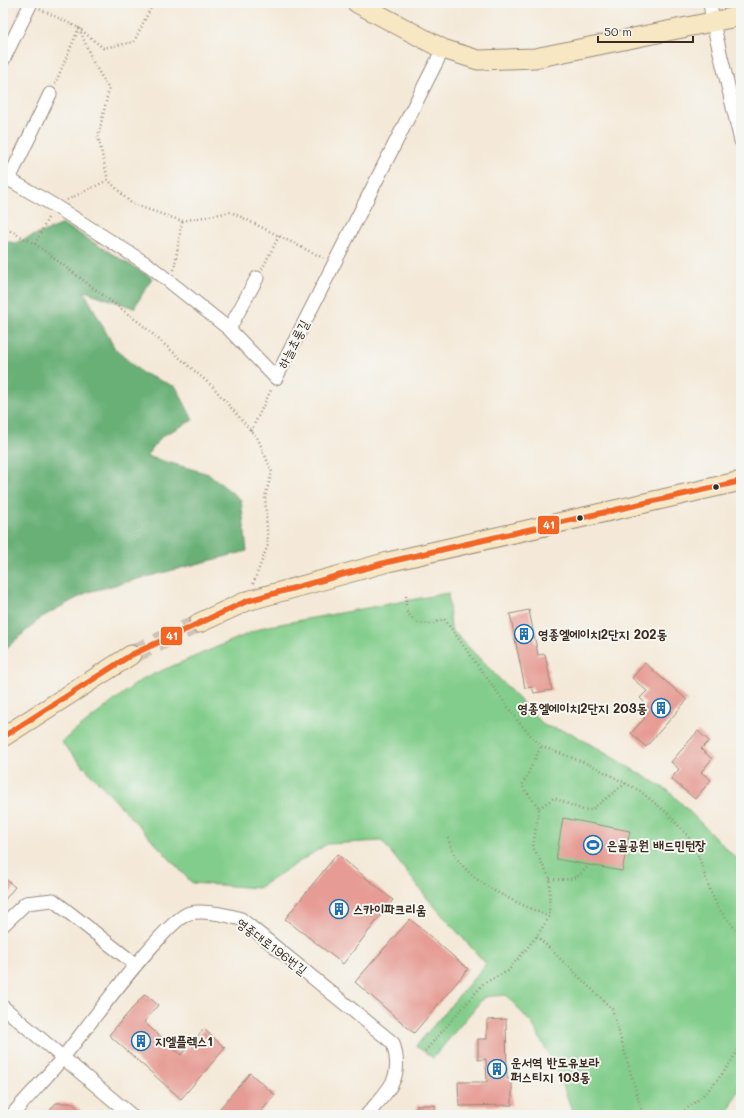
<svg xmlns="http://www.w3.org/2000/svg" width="744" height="1118" viewBox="0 0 744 1118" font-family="Mali,'Poor Story',sans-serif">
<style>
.green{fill:#82cd8b;stroke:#5e7c54}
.forest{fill:#69b077;stroke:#526d4a}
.building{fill:#e69c94}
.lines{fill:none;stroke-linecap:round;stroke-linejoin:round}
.secondary-tunnel{stroke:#cfc3b3;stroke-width:19;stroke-dasharray:19 10;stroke-linecap:butt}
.street-casing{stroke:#988a7b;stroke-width:15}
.secondary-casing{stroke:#988a7b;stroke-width:21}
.path{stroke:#988a7b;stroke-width:2.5;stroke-dasharray:1 3;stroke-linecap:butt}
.street{stroke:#fff;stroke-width:13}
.secondary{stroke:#f8e7c3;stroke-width:19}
.bus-1-casing{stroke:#f6f6f2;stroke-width:9}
.bus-1{stroke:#f26522;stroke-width:6}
.bus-dot{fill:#3b2a1e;stroke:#f6f6f2;stroke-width:1.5}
.labels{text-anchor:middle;stroke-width:4;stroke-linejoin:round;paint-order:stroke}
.street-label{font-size:13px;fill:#3b2a1e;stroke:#f6f6f2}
.poi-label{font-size:13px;font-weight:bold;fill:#3b2a1e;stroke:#f6f6f2;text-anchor:start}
.line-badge{stroke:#f6f6f2;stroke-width:1.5}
.badge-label{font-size:11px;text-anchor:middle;font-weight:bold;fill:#fff}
</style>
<rect width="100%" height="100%" fill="#f6f6f2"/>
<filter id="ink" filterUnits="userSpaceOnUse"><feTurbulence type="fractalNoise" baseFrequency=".025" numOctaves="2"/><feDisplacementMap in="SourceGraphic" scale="8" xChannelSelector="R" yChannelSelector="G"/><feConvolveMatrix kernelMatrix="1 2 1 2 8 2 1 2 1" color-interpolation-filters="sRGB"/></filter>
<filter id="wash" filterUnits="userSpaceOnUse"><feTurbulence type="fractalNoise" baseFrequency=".012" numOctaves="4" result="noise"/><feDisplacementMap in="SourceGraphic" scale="16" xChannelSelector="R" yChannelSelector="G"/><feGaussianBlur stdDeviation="0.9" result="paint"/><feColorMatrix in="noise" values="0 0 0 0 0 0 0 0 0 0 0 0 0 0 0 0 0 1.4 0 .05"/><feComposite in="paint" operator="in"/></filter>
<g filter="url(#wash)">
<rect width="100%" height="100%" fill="#f4e9d8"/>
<!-- green -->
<path class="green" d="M448,593L451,629L545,726L571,733L669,791L741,863V1085L727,1115H574L556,1068L533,1025L506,995L484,997L433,1058L416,1046L486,964L428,899L382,841L327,844L258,888L192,883L61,742L142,679L264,627Z"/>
<!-- forest -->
<path class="forest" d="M63,224L152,278L134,308L84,291L115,349L142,373L176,387L193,420L162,436L146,456L209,474L241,500L247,551L88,592L42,617L3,651V241L15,243Z"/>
<g id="blocks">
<!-- building -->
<path class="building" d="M529,610L538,655L545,654L552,690L534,693L532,687L525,688L510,614Z
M645,663L687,700L646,747L631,733L645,718L639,712L646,704L640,698L647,691L632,678Z
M698,731L709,741L701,749L712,759L701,772L711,780L695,799L671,779L679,769L671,762Z
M563,818L630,831L622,871L556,859Z
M337,854L393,900L343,964L285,919Z
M3,877L15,887L3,902Z
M410,919L468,969L414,1033L355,982Z
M145,994L158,1005L144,1022L181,1055L204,1029L225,1048L181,1099L109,1035Z
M506,1019L507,1079H512V1105L459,1106L458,1082H487L486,1059L478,1060V1039H487V1020Z
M250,1073L275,1095L258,1115H214Z
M56,1103H72L86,1115H46Z
M417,1105H435V1115H417Z"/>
</g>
</g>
<g filter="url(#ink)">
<use href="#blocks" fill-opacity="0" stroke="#988a7b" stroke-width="1"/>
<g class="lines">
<!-- secondary-tunnel -->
<path class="secondary-tunnel" d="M131,655L199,623"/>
<defs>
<path id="street" d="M710,3L713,23L741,141
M3,60L31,3
M3,176L55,206L150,266L229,329L276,378L443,49
M9,179L50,94
M229,329L257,278
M3,925L26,903L53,900L136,965
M3,1007L131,1115
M12,1115C29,1095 48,1076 64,1056C84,1032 167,917 190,913C205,910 227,915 241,919L393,1043C404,1080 389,1088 367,1115"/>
<path id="secondary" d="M357,3L443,49L478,60L535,58L741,16
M199,623L247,601L388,562L741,481
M3,737L131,655"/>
</defs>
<!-- street casing -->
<use href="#street" class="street-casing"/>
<!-- secondary casing -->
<use href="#secondary" class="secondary-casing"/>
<!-- path -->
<path class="path" d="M40,9L79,28L93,62L109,89L98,137L108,180L132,204L182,221L231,212L323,258
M55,84L79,28L103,48L134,42L153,3
M67,200L108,180
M3,227L35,244L140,323L213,387L258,439L272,472L265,497L268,545L253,584
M35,244L49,216
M262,269L279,236
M174,270L182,221
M251,431L272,388
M406,596V611L416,623L431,624L444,619L521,725L541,746L591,765L640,791L667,813L688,836L699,857L709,888L718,908L733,926L741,932
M539,808L554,798L583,810H591L626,783
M448,838C459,882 512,899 549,917
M550,879C570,880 576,881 589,865
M537,936L612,1009L643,1115
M425,1051L484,983L508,971L537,936L549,917L550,879L533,847L539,808L522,786L541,746
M678,1115C705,1097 725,1074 741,1045"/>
<!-- street -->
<use href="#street" class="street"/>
<!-- secondary -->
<use href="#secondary" class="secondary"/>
<defs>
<path id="bus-1" d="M3,737L131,655L247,601L388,562L741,481"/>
</defs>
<!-- bus-1 casing -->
<use href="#bus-1" class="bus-1-casing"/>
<!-- bus-1 -->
<use href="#bus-1" class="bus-1"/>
</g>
</g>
<!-- icons -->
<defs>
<symbol id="building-ring" viewBox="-11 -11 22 22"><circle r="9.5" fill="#f6f6f2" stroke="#1f6fb2" stroke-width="1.5"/><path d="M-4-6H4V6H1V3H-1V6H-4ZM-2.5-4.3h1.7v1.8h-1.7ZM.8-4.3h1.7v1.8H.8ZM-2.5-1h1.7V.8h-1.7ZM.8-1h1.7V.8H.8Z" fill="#1f6fb2"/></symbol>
<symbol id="stadium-ring" viewBox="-11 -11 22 22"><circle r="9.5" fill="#f6f6f2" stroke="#1f6fb2" stroke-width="1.5"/><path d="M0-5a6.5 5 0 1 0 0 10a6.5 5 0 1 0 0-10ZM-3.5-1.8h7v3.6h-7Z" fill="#1f6fb2"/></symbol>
</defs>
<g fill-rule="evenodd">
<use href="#building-ring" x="513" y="623" width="22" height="22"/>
<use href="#building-ring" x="650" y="697" width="22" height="22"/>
<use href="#stadium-ring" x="582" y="834" width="22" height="22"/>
<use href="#building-ring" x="328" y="898" width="22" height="22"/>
<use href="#building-ring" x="130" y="1030" width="22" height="22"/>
<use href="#building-ring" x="486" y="1058" width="22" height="22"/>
</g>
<!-- markers -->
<g class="bus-dot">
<circle cx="716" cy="487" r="3.5"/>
<circle cx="580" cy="518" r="3.5"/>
</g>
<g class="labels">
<!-- street labels -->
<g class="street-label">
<text transform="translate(293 344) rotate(-63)" y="5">하늘초롱길</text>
<text transform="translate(272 946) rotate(37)" y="5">영종대로196번길</text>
</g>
<!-- poi labels -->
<g class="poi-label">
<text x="538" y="639">영종엘에이치2단지 202동</text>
<text x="647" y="713" text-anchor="end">영종엘에이치2단지 203동</text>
<text x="607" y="850">은골공원 배드민턴장</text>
<text x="353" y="914">스카이파크리움</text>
<text x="155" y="1046">지엘플렉스1</text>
<text x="511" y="1067">운서역 반도유보라<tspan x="511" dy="15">퍼스티지 103동</tspan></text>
</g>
</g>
<g class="line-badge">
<rect x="537" y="515" width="23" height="20" rx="4" fill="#f26522"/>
<rect x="160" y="626" width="23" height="20" rx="4" fill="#f26522"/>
</g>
<g class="badge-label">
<text x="549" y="529">41</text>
<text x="172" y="640">41</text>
</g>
<!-- margin -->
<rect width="744" height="1118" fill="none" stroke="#f6f6f2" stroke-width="16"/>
<!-- scale -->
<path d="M598 36v6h95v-6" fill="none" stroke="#3b2a1e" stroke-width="2"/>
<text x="604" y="36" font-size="12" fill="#3b2a1e" stroke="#f6f6f2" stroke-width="3" paint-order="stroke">50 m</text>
</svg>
